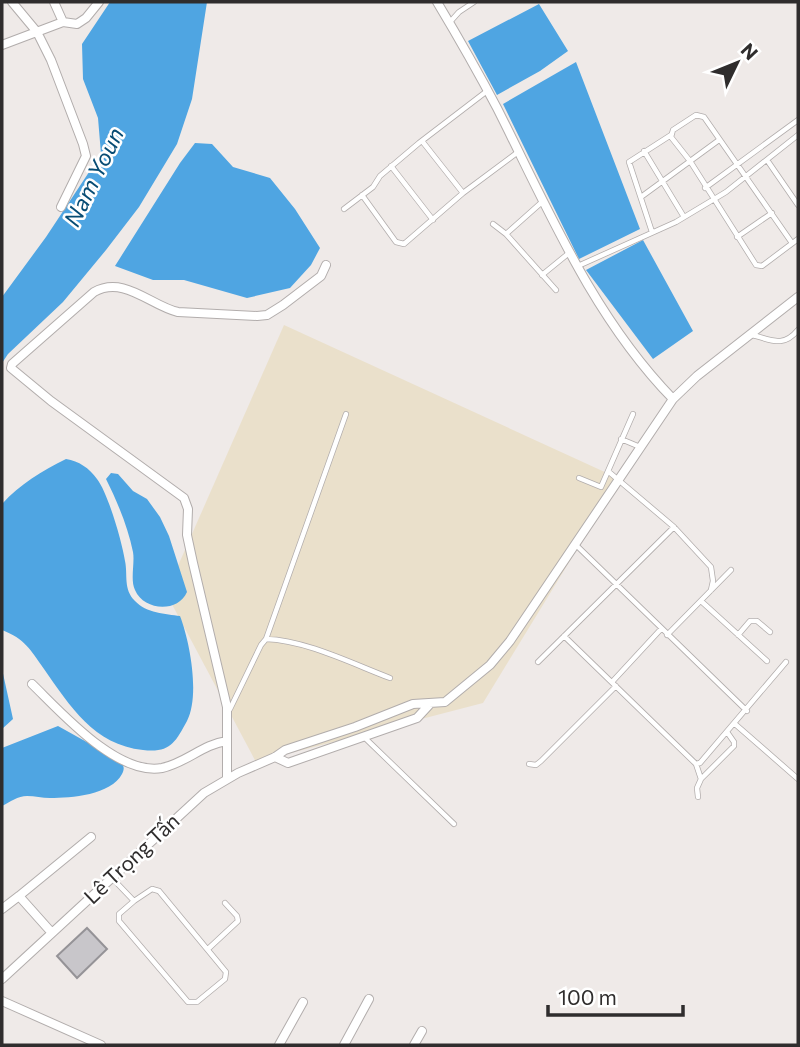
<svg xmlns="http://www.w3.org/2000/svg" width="800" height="1047" viewBox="0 0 800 1047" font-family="Commissioner,sans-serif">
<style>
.industrial{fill:#eae0cb}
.water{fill:#4fa5e2}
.building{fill:#c8c6ca;stroke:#959397;stroke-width:2}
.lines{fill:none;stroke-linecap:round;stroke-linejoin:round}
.service-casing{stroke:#b2adac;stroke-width:6}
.minor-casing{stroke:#b2adac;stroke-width:10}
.service{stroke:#fff;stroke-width:4.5}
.minor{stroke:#fff;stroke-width:8}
.labels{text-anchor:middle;stroke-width:5;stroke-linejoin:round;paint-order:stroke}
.street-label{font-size:21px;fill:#2f2d2d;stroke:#fff}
.water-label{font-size:23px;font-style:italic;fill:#074c74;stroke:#fff}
</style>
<rect width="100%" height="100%" fill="#efeae8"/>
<!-- industrial -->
<path class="industrial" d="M284,325L620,479L483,703L256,762L166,593Z"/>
<!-- water -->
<path class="water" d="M110,2H207L192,99L177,144L139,207L106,250L63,302L8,354L2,363V297L46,237L101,154L98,118L83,79L82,44Z
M539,4L568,51L540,71L497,95L468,41Z
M576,62L640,229L579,259L503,104Z
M195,143L212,144L233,167L270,178L295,209L320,248L311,265L290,288L247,298L184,280H153L115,266L180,163Z
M643,240L693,331L653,359L586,270Z
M66,459C79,461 89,468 97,479C108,493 122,542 125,561C128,575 123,589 135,601C146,613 166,614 180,616C190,642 200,696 187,721C175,743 170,753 143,750C94,745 70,706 44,669C30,649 25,639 2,630V504C20,484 42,471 66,459Z
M111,473L118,474L133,491L147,499L160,517L169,536L187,592C178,613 144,611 135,590C130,580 135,563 133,552C128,527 117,501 106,479Z
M2,669L13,719L2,729Z
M58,726L119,760C124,765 125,768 122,774C111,795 71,798 50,798C42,798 35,796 27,796C18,796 10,802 2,806V748Z"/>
<!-- building -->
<path class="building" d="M87,928L107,949L77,978L57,956Z"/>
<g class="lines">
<defs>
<path id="service" d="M450,22L459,12L474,2
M422,141L463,193
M644,151L684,217
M767,160L798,205
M391,166L433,220
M705,188L798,120
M362,195L396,242L404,244L463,193L518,152
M641,197L719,140
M344,209L373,187L380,176L419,143L487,91
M493,224L506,234L556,290
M652,232L629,162L671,135
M506,234L542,202
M737,237L772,213
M792,243L704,117L696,115L673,130L671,137L690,161L756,265L762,266L798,239
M578,266L676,222L726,192L798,135
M542,275L569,253
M752,335C772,340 783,348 798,330
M621,439L640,447
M609,472L674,527
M579,478L601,487L633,414
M576,545L747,711
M701,601L767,661
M667,635L731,570
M738,635L750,621H757L770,632
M564,636L696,764L700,763L786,662
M266,639L346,414
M538,662L674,527L711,567L713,581L711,590
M612,682L661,629
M230,709L261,645L266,639C305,640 353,664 390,678
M735,724L798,779
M364,737L454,824
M529,764L536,765L541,761L616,686
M696,764L701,779L697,788L698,797
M701,779L734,746V742L727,732
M112,878L134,901L119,914V921L188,1002H197L225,979L226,972L159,891L152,889L134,901
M208,949L238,921L237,916L225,903"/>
<path id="minor" d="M12,2L37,32L51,60L83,144L86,156L61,207
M54,2L63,22
M437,2C458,37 478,72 497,108C548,209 593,317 673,399
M2,45L63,22L77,24L86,18L99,2
M32,684C61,712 117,776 162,768C186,763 203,744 227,741
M275,757L288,763L417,718L429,705
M227,779V707L193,563L187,535L188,509L184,498L51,401L11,368L12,364L94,292C124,275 151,306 178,312L257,316L267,315L283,305L321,276L326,265
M19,896L91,837
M2,909L19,896L52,933
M2,979L204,793L238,773L275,757L285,750L355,727L413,704L445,702L490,665L510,641L673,399L697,376L798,297
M2,1001L101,1045
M279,1045L303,1002
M344,1045L369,999
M414,1045L422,1031"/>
</defs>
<!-- service casing -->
<use href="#service" class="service-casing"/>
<!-- minor casing -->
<use href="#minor" class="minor-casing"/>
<!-- service -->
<use href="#service" class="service"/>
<!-- minor -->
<use href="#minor" class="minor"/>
</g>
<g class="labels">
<!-- street labels -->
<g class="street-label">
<text transform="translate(132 859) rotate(-43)" y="7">Lê Trọng Tấn</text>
</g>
<!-- water labels -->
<g class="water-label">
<text transform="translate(94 177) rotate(-64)" y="8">Nam Youn</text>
</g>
</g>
<!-- border -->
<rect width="800" height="1047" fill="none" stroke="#2f2d2d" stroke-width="7"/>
<!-- north arrow -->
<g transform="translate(737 63) rotate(47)" stroke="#ffffff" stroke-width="5" paint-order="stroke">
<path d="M0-5L12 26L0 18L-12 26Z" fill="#2f2d2d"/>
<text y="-10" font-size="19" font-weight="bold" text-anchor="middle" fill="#2f2d2d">N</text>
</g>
<!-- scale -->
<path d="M548 1005v10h135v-10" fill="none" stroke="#2f2d2d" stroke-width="3.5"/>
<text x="558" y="1005" font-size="21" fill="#2f2d2d" stroke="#ffffff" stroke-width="5" paint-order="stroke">100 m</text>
</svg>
